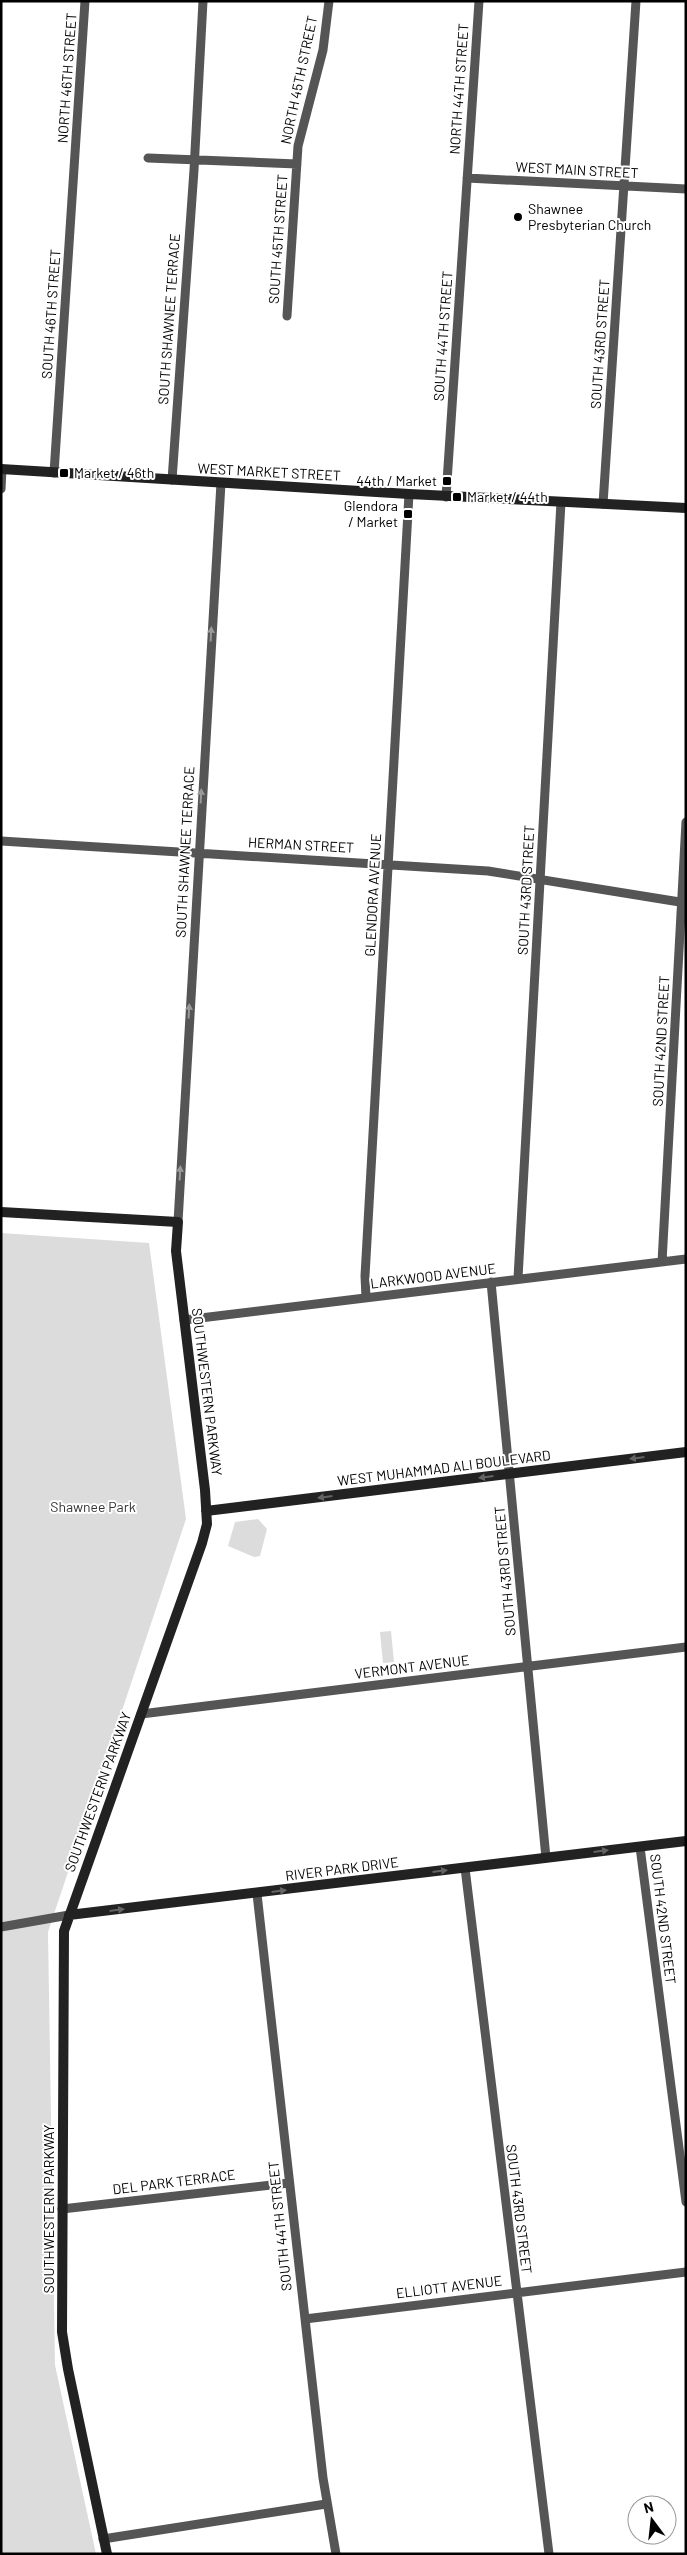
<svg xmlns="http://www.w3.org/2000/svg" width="687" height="2555" viewBox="0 0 687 2555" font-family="Barlow,sans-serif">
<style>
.green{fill:#dcdcdc}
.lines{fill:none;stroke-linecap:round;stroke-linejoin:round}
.street{stroke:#555;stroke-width:9}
.secondary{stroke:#222;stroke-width:10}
.oneway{fill:#999}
.oneway2{fill:#646464}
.poi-dot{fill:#000;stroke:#fff;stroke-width:2}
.labels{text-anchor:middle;stroke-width:4;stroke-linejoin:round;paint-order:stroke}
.street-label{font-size:14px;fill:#000;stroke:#fff}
.poi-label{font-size:14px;fill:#000;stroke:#fff;text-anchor:start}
.park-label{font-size:14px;fill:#333;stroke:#fff}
</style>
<rect width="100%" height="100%" fill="#fff"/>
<!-- green -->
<path class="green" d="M1,1233L149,1243L186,1519L48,1932L55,2365L96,2554H1Z
M258,1519L267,1529L260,1556L254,1557L228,1546L235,1522Z
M391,1631L394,1662L383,1663L380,1632Z"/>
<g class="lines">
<!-- street -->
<path class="street" d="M148,158L297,164
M467,178L686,189
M287,316L298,146L323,50L329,1
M54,473L85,1
M172,480L194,170L203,1
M1,489L2,469
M446,497L479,1
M603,504L636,1
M1,841L488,871L686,903
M178,1222L221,483
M662,1262L686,822
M518,1278L561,502
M491,1282L546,1858
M366,1298L365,1276L409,494
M184,1320L686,1259
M141,1714L686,1647
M640,1847L686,2202
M465,1868L549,2554
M257,1894L323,2478L336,2554
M1,1927L69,1915
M62,2209L289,2183
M305,2319L686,2272
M103,2539L326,2504"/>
<!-- secondary -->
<path class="secondary" d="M1,469L409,494L686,508
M1,1212L178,1222L176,1251L205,1490L207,1524L202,1543L64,1931L62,2332L68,2369L107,2554
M206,1511L686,1452
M69,1915L686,1841"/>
</g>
<!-- one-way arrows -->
<defs><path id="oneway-solid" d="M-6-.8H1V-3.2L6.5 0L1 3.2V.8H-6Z" transform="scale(1.25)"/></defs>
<g class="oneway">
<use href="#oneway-solid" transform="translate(211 634) rotate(-87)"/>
<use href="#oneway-solid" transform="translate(201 796) rotate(-87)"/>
<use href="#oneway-solid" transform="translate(189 1011) rotate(-87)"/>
<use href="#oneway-solid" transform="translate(180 1173) rotate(-87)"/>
</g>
<g class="oneway2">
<use href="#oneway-solid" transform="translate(637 1458) rotate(173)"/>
<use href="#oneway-solid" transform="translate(486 1477) rotate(173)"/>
<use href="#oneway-solid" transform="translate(325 1497) rotate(173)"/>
<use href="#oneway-solid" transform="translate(601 1851) rotate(-7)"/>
<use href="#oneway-solid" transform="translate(440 1871) rotate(-7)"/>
<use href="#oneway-solid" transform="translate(279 1891) rotate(-7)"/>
<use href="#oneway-solid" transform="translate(117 1910) rotate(-7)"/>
</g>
<!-- markers -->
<g class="poi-dot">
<circle cx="518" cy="217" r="5"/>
<rect x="59" y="468" width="10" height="10" rx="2.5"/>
<rect x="442" y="476" width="10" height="10" rx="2.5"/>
<rect x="452" y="492" width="10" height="10" rx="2.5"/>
<rect x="403" y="509" width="10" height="10" rx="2.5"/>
</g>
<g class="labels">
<!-- street labels -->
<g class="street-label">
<text transform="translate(67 78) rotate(-86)" y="5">NORTH 46TH STREET</text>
<text transform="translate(299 80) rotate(-78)" y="5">NORTH 45TH STREET</text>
<text transform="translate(459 89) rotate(-86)" y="5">NORTH 44TH STREET</text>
<text transform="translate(577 170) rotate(3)" y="5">WEST MAIN STREET</text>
<text transform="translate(278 239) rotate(-86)" y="5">SOUTH 45TH STREET</text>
<text transform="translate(51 314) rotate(-86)" y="5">SOUTH 46TH STREET</text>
<text transform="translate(169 319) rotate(-86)" y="5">SOUTH SHAWNEE TERRACE</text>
<text transform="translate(443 336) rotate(-86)" y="5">SOUTH 44TH STREET</text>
<text transform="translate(600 344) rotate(-86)" y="5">SOUTH 43RD STREET</text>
<text transform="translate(269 472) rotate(3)" y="5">WEST MARKET STREET</text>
<text transform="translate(301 845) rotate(3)" y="5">HERMAN STREET</text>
<text transform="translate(185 852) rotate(-87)" y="5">SOUTH SHAWNEE TERRACE</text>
<text transform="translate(526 890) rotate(-87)" y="5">SOUTH 43RD STREET</text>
<text transform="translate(373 895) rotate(-87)" y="5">GLENDORA AVENUE</text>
<text transform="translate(661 1041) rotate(-87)" y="5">SOUTH 42ND STREET</text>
<text transform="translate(433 1276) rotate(-7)" y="5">LARKWOOD AVENUE</text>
<text transform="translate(207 1392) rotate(83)" y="5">SOUTHWESTERN PARKWAY</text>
<text transform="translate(444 1468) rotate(-7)" y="5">WEST MUHAMMAD ALI BOULEVARD</text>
<text transform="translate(505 1571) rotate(-95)" y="5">SOUTH 43RD STREET</text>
<text transform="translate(412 1667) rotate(-7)" y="5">VERMONT AVENUE</text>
<text transform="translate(98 1792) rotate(-70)" y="5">SOUTHWESTERN PARKWAY</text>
<text transform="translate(342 1869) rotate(-7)" y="5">RIVER PARK DRIVE</text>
<text transform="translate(663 1919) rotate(83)" y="5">SOUTH 42ND STREET</text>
<text transform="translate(174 2182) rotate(-7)" y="5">DEL PARK TERRACE</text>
<text transform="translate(49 2209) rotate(-90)" y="5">SOUTHWESTERN PARKWAY</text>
<text transform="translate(519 2209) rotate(83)" y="5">SOUTH 43RD STREET</text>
<text transform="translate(280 2226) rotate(-96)" y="5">SOUTH 44TH STREET</text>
<text transform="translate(449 2287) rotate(-7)" y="5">ELLIOTT AVENUE</text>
</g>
<!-- poi labels -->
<g class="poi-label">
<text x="528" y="214">Shawnee<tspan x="528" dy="16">Presbyterian Church</tspan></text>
<text x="74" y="478">Market / 46th</text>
<text x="437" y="486" text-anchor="end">44th / Market</text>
<text x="467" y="502">Market / 44th</text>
<text x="398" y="511" text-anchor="end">Glendora<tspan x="398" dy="16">/ Market</tspan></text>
</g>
<!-- park labels -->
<g class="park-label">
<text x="93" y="1512">Shawnee Park</text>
</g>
</g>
<!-- border -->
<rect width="687" height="2555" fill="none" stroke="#000000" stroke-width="5"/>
<!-- north arrow -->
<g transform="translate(652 2520) rotate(345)"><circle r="24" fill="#ffffff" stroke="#999999"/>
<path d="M0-4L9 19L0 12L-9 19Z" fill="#000000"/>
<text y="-8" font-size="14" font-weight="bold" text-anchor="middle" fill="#000000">N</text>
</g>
</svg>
